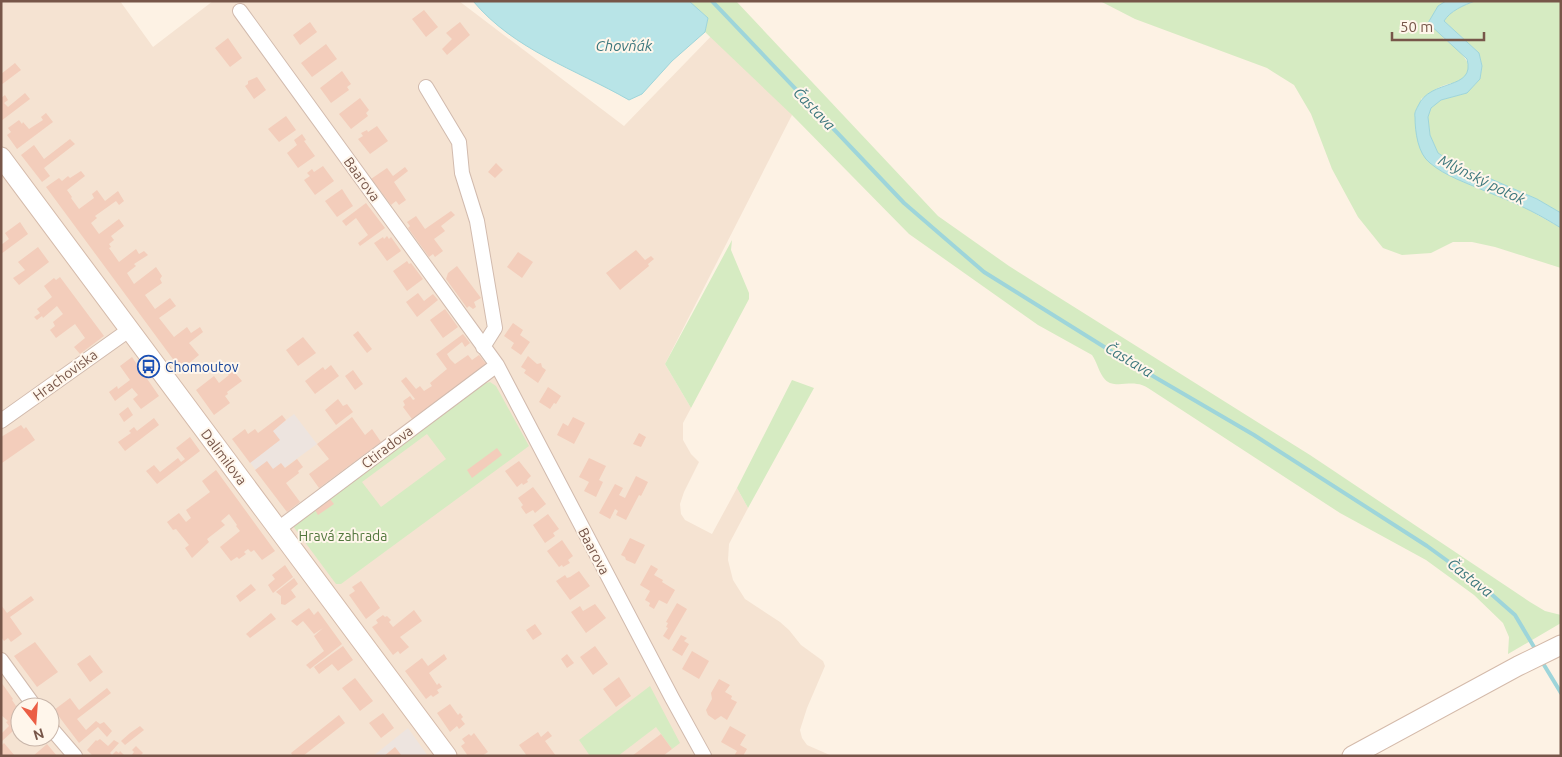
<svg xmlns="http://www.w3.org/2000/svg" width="1562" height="757" viewBox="0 0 1562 757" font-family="Ubuntu,sans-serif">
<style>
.residential{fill:#f5e3d2;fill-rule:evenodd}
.industrial{fill:#ede4df}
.green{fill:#d6ebc2;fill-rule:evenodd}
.water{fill:#b8e4e7;stroke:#9ed5da}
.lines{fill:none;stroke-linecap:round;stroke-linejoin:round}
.stream{stroke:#9ed5da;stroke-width:4}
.building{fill:#f3cdbb}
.street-casing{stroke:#d1baad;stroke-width:16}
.secondary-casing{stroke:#d4baaa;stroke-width:21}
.street{stroke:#fff;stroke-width:14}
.secondary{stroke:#fff;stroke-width:19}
.labels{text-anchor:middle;stroke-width:4;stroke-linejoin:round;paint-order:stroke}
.street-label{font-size:14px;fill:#775649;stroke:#fff6eb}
.transit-label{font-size:14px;fill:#164399;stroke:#fff6eb;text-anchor:start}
.park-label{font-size:14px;fill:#52773d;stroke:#fff6eb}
.water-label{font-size:15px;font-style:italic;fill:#3c777d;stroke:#fff6eb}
</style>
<rect width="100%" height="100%" fill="#fdf2e4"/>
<!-- residential -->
<path class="residential" d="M1,1H120L153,47L213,1H459L624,126L721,26L792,115L665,364L691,408L683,423V440L691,454L699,462L684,492L680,504L681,514L685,520L712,534L737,488L748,508L729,544L728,560L733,580L745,599L780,622L789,630L801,645L823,661L825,666L807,708L800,730L802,738L807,745L832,756H1ZM20,707H50V737H20Z"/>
<!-- industrial -->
<path class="industrial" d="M294,414L317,444L265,482L243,453Z
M408,728L428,756H373Z"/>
<!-- green -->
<path class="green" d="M689,1H736L938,216L1009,266L1310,455L1530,602L1545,611L1561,615V623L1508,654L1509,637L1503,623L1474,595L1426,560L1340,513L1148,388C1145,386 1140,384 1137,384C1125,382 1111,389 1103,377C1098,370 1097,362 1092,355L1038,325L909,234L792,115L705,32L708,18Z
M1100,1H1446L1438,6L1443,38C1454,46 1485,69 1459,81C1456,83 1451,83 1448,84C1437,87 1430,93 1421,99L1420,149L1561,228V268L1495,247L1472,242H1453L1431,253L1402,255L1383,248L1358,217L1332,169L1311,114L1294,85L1267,68L1135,19Z
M1475,1H1561V213L1537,199L1452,162L1438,153L1430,135L1428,117L1431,107L1441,100L1467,93L1480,79L1482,66L1479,53L1444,21C1450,11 1464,5 1475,1Z
M732,240L731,250L749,293V299L691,408L665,364Z
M792,380L814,388L748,508L737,488Z
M490,382L496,386L529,446L341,584H336L293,526L295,524L482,384ZM427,434L446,459L381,507L362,482Z
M650,686L680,743L672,749L656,727L618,756H590L579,740Z"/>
<!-- water -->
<path class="water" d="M473,1H689L708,18L705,32L672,61L642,94L629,100C575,69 514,50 473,1Z
M1446,1H1475C1464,5 1450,11 1444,21L1479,53L1482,66L1480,79L1467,93L1441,100L1431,108L1428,117L1430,135L1438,153L1452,162L1537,199L1561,213V228C1551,222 1541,216 1531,211C1516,203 1500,197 1485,191C1467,183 1445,176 1430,163C1418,154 1415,132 1415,117C1414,113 1416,110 1418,106C1430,78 1476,91 1467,59L1428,23L1438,6Z"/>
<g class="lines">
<!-- stream -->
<path class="stream" d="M712,1L904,203L984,272L1122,358L1254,435L1427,546L1482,586L1515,615L1537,652
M1541,660L1561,693"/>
</g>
<!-- building -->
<path class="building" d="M424,10L438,27L426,37L412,19Z
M310,22L317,32L300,45L293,35Z
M460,22L470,35L447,55L442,49L452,39L446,33Z
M228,38L242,58L230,67L215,48Z
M326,44L337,59L312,77L301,63Z
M15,63L21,70L1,85V74Z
M342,71L351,84L347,87L349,90L331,103L320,88Z
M257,77L266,90L254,99L245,86L248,84V81Z
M25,93L30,99L1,121V98L5,95L8,100L4,103L8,107Z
M360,98L369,110L366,113L368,116L351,129L339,114Z
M46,113L53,122L17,149L7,135L11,132L8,128L19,120L22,124L23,122L29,129L43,120L41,117Z
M286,116L296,130L279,142L268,129Z
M377,126L388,141L370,154L358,139L363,136L361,133L367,130L368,132Z
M302,134L306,140L304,141L315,156L298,168L287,153L297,145L294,140Z
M70,139L75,144L44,168L50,176L42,182L21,155L34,145L44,159Z
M496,163L503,170L495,178L488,172Z
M323,166L334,181L315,195L304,180L310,176L307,173L312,169L314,172Z
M405,167L408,171L394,182L406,200L399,205L396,201L391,205L371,179L387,168L393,176Z
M81,171L85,176L67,190L72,197L71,198L79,209L94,198L92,194L97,190L105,201L118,191L124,201L119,205L116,201L95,216L97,218L91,223L99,234L119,219L124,226L111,236L114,240L109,244L111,247L109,248L119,262L136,249L139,254L144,251L148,255L134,264L136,266L127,273L134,284L156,267L162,276L160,279L162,283L145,295L155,309L170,298L176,306L159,318L174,337L187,327L191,333L200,327L203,332L189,343L199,355L181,370L46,187L59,178L62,181L68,176L70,178Z
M342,189L353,206L337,217L325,201Z
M366,203L385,228L360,246L358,243L368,235L356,218L346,226L342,221Z
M451,211L455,215L441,226L445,231L434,239L443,251L435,257L433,254L429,257L408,228L410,226L407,222L416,216L425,229Z
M20,222L28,234L1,254V245L9,239L5,233Z
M387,236L389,239L391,237L401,251L387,261L374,243L383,237L384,239Z
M38,247L49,262L19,285L13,278L25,270L18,262Z
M636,250L645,260L651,256L654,259L648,264L649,266L620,290L606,273Z
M518,252L533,262L522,278L507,267Z
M407,261L409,264L411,263L423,279L407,291L393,271Z
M457,266L481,298L474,302L476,307L473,309L469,306L467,308L446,279L448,273Z
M60,277L104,336L80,354L74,347L85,338L75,324L56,338L50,330L55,326L53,322L63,314L57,306L43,318L42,316L37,320L34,317L40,313L37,309L52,297L44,286L54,278L56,280Z
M418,293L424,301L433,294L438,300L417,317L406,302Z
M445,309L458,327L443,338L430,320Z
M513,323L523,330L520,335L530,342L521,355L511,348L514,343L504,336Z
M358,331L372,349L367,353L353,335Z
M463,334L470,343L465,347L462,342L447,354L450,359L455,364L468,355L472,360L479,355L486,364L412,419L403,407L405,405L403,401L410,396L413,400L415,399L401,381L406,377L416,389L420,386L424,391L432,386L430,383L447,369L436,354Z
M303,337L316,353L298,366L286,350Z
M528,356L537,364L541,363L542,367L546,370L538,383L524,373L526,370L521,367Z
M132,357L159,396L141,409L133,399L138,395L132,388L115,401L109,392L117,386L118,389L130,380L120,366Z
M331,365L339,376L315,394L305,381L323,367L325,370Z
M231,368L242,381L227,392L228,394L225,396L230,403L214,415L196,390L214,376L219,383L229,375L226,372Z
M353,370L363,384L355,390L345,376Z
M548,387L561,396L556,404L554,403L550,409L539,402Z
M338,399L343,406L347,404L353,412L336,425L325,410Z
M128,407L133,415L124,422L119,414Z
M282,415L286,420L273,431L280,440L250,463L232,439L245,429L248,434L255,429L258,433Z
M352,417L365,435L372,429L381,442L319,488L309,474L329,459L317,444Z
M573,417L585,423L574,444L557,435L563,423L568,426Z
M154,418L159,425L125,451L118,442L131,433L129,431L134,427L137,431Z
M21,425L24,429L26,427L35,440L2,463L1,437Z
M639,433L646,437L641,447L633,444Z
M190,437L200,451L157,484L146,471L154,465L160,472L178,458L181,462L185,459L176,448Z
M497,448L502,455L472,478L467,470Z
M589,458L606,466L599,480L603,482L596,497L584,491L589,482L579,477Z
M297,459L303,467L298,471L299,473L286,483L300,502L287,512L255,470L267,461L273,469L281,463L285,468Z
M519,461L531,476L527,480L528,482L523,485L522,483L517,487L505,471Z
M216,470L275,551L262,560L254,550L251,552L248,549L244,552L246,554L239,559L237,557L231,561L220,547L240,531L236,526L237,525L229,514L221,521L225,525L207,539L209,542L192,558L185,548L189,545L176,529L173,530L167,522L179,513L186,522L191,518L186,510L210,492L202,481Z
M636,476L648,482L641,496L639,495L626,520L616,515L618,511L615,509L610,519L599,513L615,484L623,488L619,495L625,498Z
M533,487L546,504L535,513L533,510L526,514L521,507L523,505L518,498Z
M330,499L334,504L318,515L315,510Z
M548,514L559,529L553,533L555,536L545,543L533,525Z
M630,538L645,545L635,564L626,560L625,557L621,555Z
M562,540L573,556L568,560L570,563L563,567L562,565L559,567L547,551Z
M285,565L293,577L273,593L268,585L275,579L272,575Z
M651,565L658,569L654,575L663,580L662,582L675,590L667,604L659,600L654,609L649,606L650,603L645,600L650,591L640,585Z
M579,571L590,586L570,600L556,581L565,575L567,578L570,577Z
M294,578L298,584L291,590L296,597L285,605L281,604V596L276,592Z
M361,581L380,608L366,619L349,595L355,591L352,587Z
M251,584L256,590L240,602L236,596Z
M31,596L34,600L10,617L22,634L11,642L8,638L4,641L1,637V605L7,613Z
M677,603L687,609L669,640L663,636L668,628L666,627L668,623L666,622Z
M595,604L606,618L586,633L571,612L580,606L583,611Z
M309,608L314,615L318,611L342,644L310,669L306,665L324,651L314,636L323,628L314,634L303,621L297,626L291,621Z
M414,610L422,621L400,637L409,647L400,654L398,651L393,655L372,627L378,623L376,620L383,615L385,617L387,616L391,620L389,622L393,627Z
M271,613L276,619L250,638L246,634Z
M535,624L542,634L533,640L526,630Z
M681,635L687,638L684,641L689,644L682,656L672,650Z
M35,642L58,672L37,687L14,656Z
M343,646L353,660L338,671L332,664L319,674L314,667Z
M595,646L608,664L593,675L580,657Z
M692,651L709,661L699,679L682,669Z
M444,654L447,659L429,673L437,685L439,683L442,687L437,690L439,693L433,697L431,695L426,699L405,671L422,658L428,666Z
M567,654L574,663L567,668L561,659Z
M90,655L103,672L90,682L77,664Z
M619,677L631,696L616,707L603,689Z
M355,678L373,701L360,711L342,688Z
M719,679L730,685L725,692L732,696L731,699L737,702L727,720L721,716L715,720L708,715L706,710L712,699L711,693Z
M1,682L13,699L12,700L16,706L18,705L20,708V735L17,731L14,733L13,731L1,742V734L9,726L6,722L8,721L1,715Z
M107,688L111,693L77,719L86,730L96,721L100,724L104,722L112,731L107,737L98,727L79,743L54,710L70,698L79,710Z
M450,704L458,715L460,713L463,717L461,719L465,724L459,729L457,726L450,732L437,713Z
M383,713L394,728L381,738L369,723Z
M339,715L345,723L303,756H293L291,753Z
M140,726L144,730L125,745L121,741L130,733Z
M730,726L746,735L740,745L747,749L743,756H734L737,751L721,742Z
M548,731L552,736L545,741L556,756H527L519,745L538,732L541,737Z
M474,733L488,752L482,756H468L461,746L465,743L462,739L469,734L471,736Z
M661,734L672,749L663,756H632Z
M100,739L108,746L114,740L119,743L110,753L112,755L116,751L119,753L120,751L125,756H93L87,750L96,740L97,741Z
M4,743L15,756H3L1,754V746Z
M47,744L57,756H33Z
M136,746L143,753L140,756H131L134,752L132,750Z
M395,747L402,756H384Z"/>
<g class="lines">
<defs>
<path id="street" d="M240,11L497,365L672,698L704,756
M426,87L459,142L462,173L477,221L495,328L483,347
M1,421L129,330
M278,529L497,365
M1,660L35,707
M50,727L75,756"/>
<path id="secondary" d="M1,157L447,756
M1352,756L1518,666L1561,645"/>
</defs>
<!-- street casing -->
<use href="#street" class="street-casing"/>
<!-- secondary casing -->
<use href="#secondary" class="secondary-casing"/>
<!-- street -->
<use href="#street" class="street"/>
<!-- secondary -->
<use href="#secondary" class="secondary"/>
</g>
<!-- icons -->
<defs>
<symbol id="bus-ring" viewBox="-11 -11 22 22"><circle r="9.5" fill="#fff6eb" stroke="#1a4fb4" stroke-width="1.5"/><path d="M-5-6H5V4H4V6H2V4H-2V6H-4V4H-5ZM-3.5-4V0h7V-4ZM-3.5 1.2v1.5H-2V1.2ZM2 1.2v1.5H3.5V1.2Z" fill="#1a4fb4"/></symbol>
</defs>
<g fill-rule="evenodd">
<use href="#bus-ring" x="136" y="354" width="25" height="25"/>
</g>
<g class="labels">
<!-- street labels -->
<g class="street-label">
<text transform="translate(362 179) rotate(54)" y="5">Baarova</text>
<text transform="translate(65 375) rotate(-36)" y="5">Hrachoviska</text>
<text transform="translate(387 447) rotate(-37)" y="5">Ctiradova</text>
<text transform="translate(224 457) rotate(53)" y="5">Dalimilova</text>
<text transform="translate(594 551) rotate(62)" y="5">Baarova</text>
</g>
<!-- transit labels -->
<g class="transit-label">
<text x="165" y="372">Chomoutov</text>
</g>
<!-- park labels -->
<g class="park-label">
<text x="343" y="541">Hravá zahrada</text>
</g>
<!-- water labels -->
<g class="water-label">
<text x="624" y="51">Chovňák</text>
<text transform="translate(814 109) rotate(46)" y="5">Častava</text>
<text transform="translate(1482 180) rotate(26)" y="5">Mlýnský potok</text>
<text transform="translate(1129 360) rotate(31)" y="5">Častava</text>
<text transform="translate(1470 578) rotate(38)" y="5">Častava</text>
</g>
</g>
<!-- border -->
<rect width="1562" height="757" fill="none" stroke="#775649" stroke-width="5"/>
<!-- north arrow -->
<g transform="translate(35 722) rotate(163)"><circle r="24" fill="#fff6eb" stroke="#c9b6aa"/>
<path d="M0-4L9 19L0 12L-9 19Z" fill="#eb5e45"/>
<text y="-8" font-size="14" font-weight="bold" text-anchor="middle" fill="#775649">N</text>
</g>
<!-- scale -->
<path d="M1392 32v8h92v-8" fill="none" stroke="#775649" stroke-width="2.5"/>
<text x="1400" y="32" font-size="15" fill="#775649" stroke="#fff6eb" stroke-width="4" paint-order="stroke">50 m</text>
</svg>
